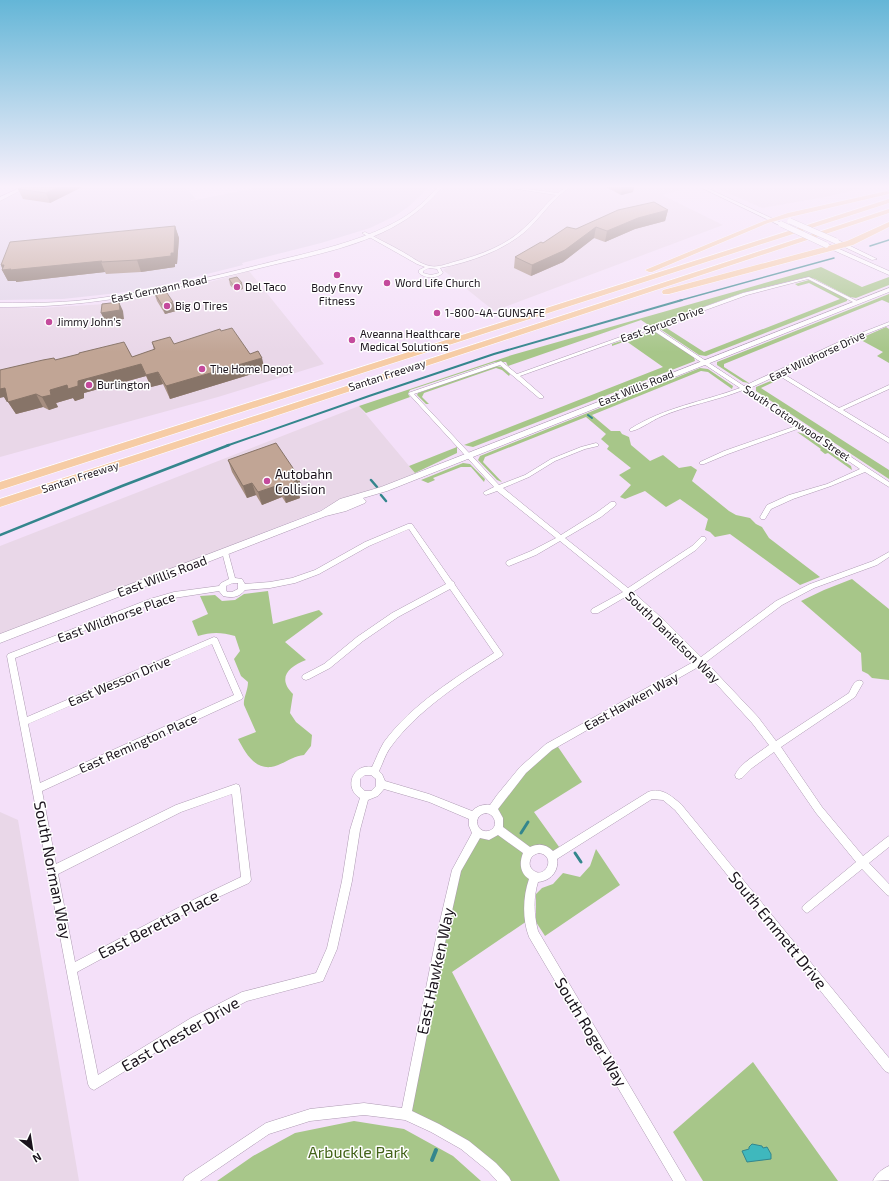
<svg xmlns="http://www.w3.org/2000/svg" width="889" height="1181" viewBox="0 0 889 1181" font-family="'Exo 2',sans-serif">
<style>
.commercial{fill:#e9d7e8}
.industrial{fill:#e1d4e8}
.green{fill:#a7c689}
.water{fill:#3fb8bd;stroke:#34868d}
.lines{fill:none;stroke-linecap:round;stroke-linejoin:round}
.stream-far4{stroke:#34868d;stroke-width:1.5}
.stream-far3{stroke:#34868d;stroke-width:2}
.stream-far2{stroke:#34868d;stroke-width:2.5}
.stream-far1{stroke:#34868d;stroke-width:3}
.stream{stroke:#34868d;stroke-width:4}
.street-casing{stroke:#ae9bb3;stroke-width:1}
.secondary-casing{stroke:#ae9bb3;stroke-width:1}
.highway-casing{stroke:#fff;stroke-width:1}
.street{fill:#fff;fill-rule:evenodd}
.secondary{fill:#fff;fill-rule:evenodd}
.highway{fill:#f6cca5;fill-rule:evenodd}
.secondary-bridge-casing{stroke:#ae9bb3;stroke-width:6;stroke-linecap:butt}
.secondary-bridge{stroke:#fff;stroke-width:5.5}
.wall{fill:#a68e80}
.shaded-wall{fill:#877468}
.building{fill:#c1a595;stroke:#877468}
.poi-dot{fill:#c44a9c;stroke:#fff;stroke-width:1.5}
.labels{text-anchor:middle;stroke-width:3;stroke-linejoin:round;paint-order:stroke}
.far-poi-label{font-size:11px;fill:#1a131c;stroke:#fff;text-anchor:start}
.far-street-label{font-size:11px;fill:#1a131c;stroke:#fff}
.poi-label{font-size:13px;fill:#1a131c;stroke:#fff;text-anchor:start}
.street-label{font-size:13px;fill:#1a131c;stroke:#fff}
.near-street-label{font-size:16px;fill:#1a131c;stroke:#fff}
.near-park-label{font-size:16px;fill:#436319;stroke:#fff}
</style>
<rect width="100%" height="100%" fill="#f4e0f9"/>
<!-- commercial -->
<path class="commercial" d="M440,187H692L662,195L723,225L494,311L443,270L453,264L436,267L426,266L370,236L384,230L422,207Z
M715,187H867L825,197L762,208Z
M249,271L324,364L218,397L0,457V308H39L106,304L206,283Z
M359,406L415,473L391,484L336,502L321,510L6,633L0,634V546Z
M0,812L18,820L79,1181H0Z"/>
<!-- industrial -->
<path class="industrial" d="M25,187H185L196,199L191,200V201L260,187H428L422,194L408,207L395,216L370,228L321,243L242,263L243,265L159,286L118,293L63,299L0,300V199Z"/>
<!-- green -->
<path class="green" d="M821,267L862,287L889,277V285L856,298L850,297L815,279L807,277L742,293L650,326L641,320L508,366L506,362H495L410,390L408,394L410,397L366,413L359,406L512,355Z
M809,280L847,298V301L706,356L699,355L660,329V327L675,322L678,323L665,327L704,352L840,299L809,283L798,286L795,284Z
M889,294V303L882,300L724,364V367L749,383L743,382L717,365V362Z
M886,327L889,329V363L877,356L883,352L859,339Z
M652,331H655L694,357L695,361L473,447L464,445L663,367L626,341L612,346V344Z
M496,366L502,367L510,374L509,376L502,370L496,368L424,393L422,397L429,404H426L417,395L418,393Z
M700,368L708,369L733,386L732,389L708,372L701,371L592,415L611,431H620L622,434L629,437L631,445L650,461L663,455L679,468L691,466L697,470L692,481L729,511L736,515L750,518L756,524L762,527L769,538L820,577L800,585L730,534L715,537L710,532L705,530L708,519L680,499L666,507L645,491L625,499L620,497L631,485L619,475L631,468L607,449L609,446L601,439L606,434L586,417L485,457L483,462L502,482L497,480L478,460L480,456Z
M778,378H782L761,388L889,470V479L756,391V387Z
M797,432L804,434L851,466L852,470L828,453L825,454L820,450L821,449Z
M457,447V453L415,473L409,466Z
M463,463L470,464L485,479L484,482L471,467H461L433,478L435,480L428,483L421,480Z
M852,579L889,609V680L872,678L868,674L862,671L861,653L801,601L824,590Z
M268,591L273,624L319,610L323,614L285,642L306,660C288,667 277,678 293,694L290,713L296,722L312,735L311,746L304,755C292,756 283,765 271,767C254,769 245,752 238,739L256,732L244,705C243,698 248,691 248,682L241,676L234,659L240,651L235,636C221,632 211,632 198,636L192,621L208,614L200,596L215,595L222,601L235,600L244,594Z
M556,744L582,782L534,812L562,851L552,857L545,850L527,856L531,873L530,919L452,972L560,1181H505L492,1167L406,1114L457,870L478,832H495V813L498,799Z
M596,849L620,885L545,936L536,922V894L542,888L553,884L563,873L580,877L590,866Z
M753,1062L838,1181H703L673,1132Z
M354,1121L404,1129L453,1156L481,1181H217L253,1156L295,1133Z"/>
<!-- water -->
<path class="water" d="M752,1144L762,1146L763,1148L767,1147L771,1154V1159L747,1162L742,1151L749,1149V1147Z"/>
<g class="lines">
<!-- stream-far4 -->
<path class="stream-far4" d="M870,246L889,240
M678,301L834,258"/>
<!-- stream-far3 -->
<path class="stream-far3" d="M588,415L592,418
M226,446L369,396L494,354L682,300"/>
<!-- stream-far2 -->
<path class="stream-far2" d="M371,480L377,487
M381,495L386,501
M0,535L122,486L229,445"/>
<!-- stream-far1 -->
<path class="stream-far1" d="M521,833L528,822
M575,853L581,862"/>
<!-- stream -->
<path class="stream" d="M432,1160L436,1150"/>
<defs>
<path id="street" d="M510,187L558,193L566,187H570C565,191 560,194 556,199C545,209 537,221 527,230C503,251 470,262 440,268L443,273C436,279 426,279 419,273V270L425,267L417,264L362,233L365,232C378,239 391,245 403,252C412,257 420,264 430,266C438,268 449,263 457,261C480,255 507,245 524,228C536,218 544,205 556,195L511,188ZM429,268L437,269L439,273L431,275L423,273V271Z
M809,277L859,302L855,303L808,279L747,295L656,328L744,386L843,340L889,322V325L846,342L782,373L839,408L889,385V389L843,410L889,438V443L778,375L748,389L889,482V487L865,472L831,486L793,499L771,509L765,519H761L760,517L767,505L789,495L827,484L860,469L800,428L728,454L704,464H700V462L724,451L796,426L743,390C716,401 687,405 660,417C653,420 636,432 630,431V429C665,407 702,402 740,388L651,329L520,376L543,396V398H539L500,365L414,394L499,485L525,475L551,459L581,447L596,443L598,444V446L585,449L555,461L529,477L503,488L561,535L596,513L611,502H615L616,504L615,506L601,517L565,538L628,588L692,546L701,537H705L706,539L705,541L696,550L633,592L665,621L701,657L776,601L810,584L873,561L889,552V557L877,565L814,588L782,605L706,662L758,717L776,741L849,693C852,687 855,678 862,681L863,683L855,697L781,747L822,807L863,856L886,838L889,836V847L869,863L889,884V896L886,894L862,869L810,911L807,913L804,911L802,908L804,905L856,862L816,813L774,752L752,768L742,778L739,779L736,778L735,775C740,763 759,753 769,745L752,723L700,666L552,750L526,773L498,809L503,818V827L530,847C539,843 546,844 553,851L648,792C662,787 671,796 681,804L889,1058V1073L885,1071L675,810L663,800L652,799L557,859C559,872 550,881 538,882C533,898 534,915 538,931L686,1181H673L529,937C522,919 523,896 529,879C520,873 519,863 523,853L498,835L489,840L480,838L461,871L446,938L412,1111L439,1124L469,1141L496,1163L509,1177L511,1181H497L488,1171L461,1149L431,1132L405,1120L364,1115L310,1121L269,1134L200,1181H183L185,1177L266,1123L310,1109L364,1103L402,1108L436,938L452,870L472,833L469,826V819L429,802L384,789L378,796L368,800L360,830L352,881L337,949L323,981L247,1001L199,1026L94,1090L90,1088L88,1084L7,656L8,654L150,599L174,592L219,586L221,583L229,579L222,552L223,550H225L228,552L235,578L242,579L245,584L270,582L292,578L315,570L365,542L408,524H412L452,581L454,582L455,585L503,654L502,656C464,680 416,711 390,748C385,755 383,763 379,771L382,774L385,781L429,794L472,811C477,806 483,804 490,805L497,795L520,767L546,744L695,661L659,625L627,596L598,613H592L591,611L592,609L623,592L560,541L536,555L509,566L507,565L506,563L507,561L531,551L556,538L497,491L486,495L484,494L483,493L484,492L494,487L408,393L501,361L517,374L743,293ZM409,529L446,584L392,613L357,637L324,664L303,675L302,677L303,679L306,680L309,679L330,668L363,641L398,617L450,589L494,653C455,678 412,704 384,742C379,750 376,759 372,767C353,763 343,788 360,798L350,830L342,881L327,948L316,973L242,992L191,1018L98,1075L77,972L201,905L249,883L251,880L240,788L239,785L236,784L176,805L56,864L42,791L242,699L243,697L218,640L217,638L214,637L27,717L15,658L152,604L174,598L219,591L223,596C231,598 239,598 245,590L270,588L295,583L319,574L369,546ZM233,583H238V589L232,592H227L226,590V586ZM212,644L234,695L40,783L28,724ZM365,775H371L376,779V786L371,791H365L360,786V779ZM232,794L241,877L195,899L75,962L58,874L181,812ZM486,813C496,814 499,829 488,831C476,833 472,815 486,813ZM539,853C558,856 544,882 532,869C530,867 529,864 530,861C531,856 535,854 539,853Z
M889,1166V1180L873,1181C876,1174 882,1169 889,1166Z"/>
<path id="secondary" d="M22,187H27L0,201V197Z
M438,187H442C398,242 325,252 260,268C171,290 93,308 0,307V303C34,303 67,303 100,298C155,291 209,277 263,264C310,252 359,243 401,219C416,210 427,199 438,187Z
M700,187H705L784,224L779,225Z
M834,240H838L877,259L872,260L834,242Z
M826,243L889,271V275L824,246V244Z
M889,288V292L387,491L363,498L366,501L365,503L346,511L326,516L0,643V634L321,511L340,499L381,487Z"/>
<path id="highway" d="M887,191L889,192V194L790,217L768,223L652,272H649L645,270L764,221L788,213Z
M889,199V203L0,490V482Z
M889,209V213L0,507V499Z
M889,222V227L853,245L669,294H663L662,292L663,290L847,241Z"/>
</defs>
<!-- street casing -->
<use href="#street" class="street-casing"/>
<!-- secondary casing -->
<use href="#secondary" class="secondary-casing"/>
<!-- highway casing -->
<use href="#highway" class="highway-casing"/>
<!-- street -->
<use href="#street" class="street"/>
<!-- secondary -->
<use href="#secondary" class="secondary"/>
<!-- highway -->
<use href="#highway" class="highway"/>
<defs>
<path id="secondary-bridge" d="M790,221L836,241
M781,224L826,245"/>
</defs>
<!-- secondary-bridge casing -->
<use href="#secondary-bridge" class="secondary-bridge-casing"/>
<!-- secondary-bridge -->
<use href="#secondary-bridge" class="secondary-bridge"/>
</g>
<!-- wall -->
<path class="wall" d="M82,187L50,203L23,199L18,189Z
M606,187H634L633,192L621,195Z
M668,210L665,221L635,229L605,242L594,238L563,262L531,276L514,268L515,257L543,243L576,229Z
M175,226L179,238L177,264H175V267L141,272L106,274L105,272L16,282V281H8L2,270V268L1,265Z
M229,279L242,283L243,289L235,291L230,285Z
M154,292L176,311L165,314L157,301Z
M221,331L250,354L265,370L170,399L163,384L151,387L146,376L84,393V398L75,401L73,398L56,403L58,407L49,410L43,407L16,414L8,402H7L4,397L55,360L132,357L154,350L152,342L174,344Z
M228,460L302,490L298,491L300,498L286,503L282,497L262,505L256,495L247,498L232,472Z"/>
<!-- shaded-wall -->
<path class="shaded-wall" d="M59,187H82L50,203L46,193Z
M622,187H634L633,192L621,195Z
M668,210L665,221L635,229L605,242L607,231L638,218Z
M175,226L179,238L177,264H175V267L141,272L137,260Z
M596,227L594,238L563,262L531,276L532,265Z
M102,261L101,262L105,272L16,282V281H8L2,270H3L1,265Z
M242,283L243,289L235,291L233,285Z
M119,302L123,311L124,319L105,322L101,313Z
M173,302L176,311L165,314L162,305Z
M262,358L265,370L170,399L166,386Z
M141,364L146,376L84,393V398L75,401L73,398L56,403L58,407L49,410L42,397L50,390L78,381Z
M158,372L163,384L151,387L146,375Z
M0,387L5,388L13,400L7,402L4,397L0,398Z
M36,394L43,407L16,414L8,402Z
M299,477L302,490L298,491L300,498L286,503L283,491L293,479Z
M252,483L256,495L247,498L243,486Z
M279,485L282,497L262,505L258,492Z"/>
<!-- building -->
<path class="building" d="M23,187H59L46,193L18,189Z
M654,202L668,210L638,218L607,231L596,227L565,250L532,265L515,257L541,242L543,243L567,227L576,229L618,210Z
M175,226L174,253H171V256L137,260L101,262L102,261L10,270L11,269L2,270L4,265H1L10,242Z
M237,277L242,283L233,285L229,279Z
M165,290L173,302L162,305L154,292Z
M119,302L120,310L101,313L102,304Z
M232,328L250,354L258,351L262,358L166,386L158,372L146,375L141,364L78,381V386L68,389L67,385L50,390L51,395L42,397L36,394L8,402L5,388L0,389V370L43,360L54,358L55,360L79,354V353L124,342L132,357L155,349L152,342L170,337L174,344L220,329L221,331Z
M276,443L299,477L293,479L297,485L283,491L279,485L258,492L252,483L243,486L228,460Z"/>
<!-- sky -->
<linearGradient id="sky" x2="0" y2="1"><stop stop-color="#64b6d7"/><stop offset="0.53" stop-color="#faf1fc"/><stop offset="1" stop-color="#faf1fc" stop-opacity="0"/></linearGradient>
<rect width="889" height="352" fill="url(#sky)"/>
<!-- markers -->
<g class="poi-dot">
<circle cx="337" cy="275" r="4"/>
<circle cx="387" cy="283" r="4"/>
<circle cx="237" cy="287" r="4"/>
<circle cx="167" cy="306" r="4"/>
<circle cx="437" cy="313" r="4"/>
<circle cx="49" cy="322" r="4"/>
<circle cx="352" cy="340" r="4"/>
<circle cx="202" cy="369" r="4"/>
<circle cx="89" cy="385" r="4"/>
<circle cx="267" cy="481" r="4"/>
</g>
<g class="labels">
<!-- far-poi labels -->
<g class="far-poi-label">
<text x="395" y="287">Word Life Church</text>
<text x="245" y="291">Del Taco</text>
<text x="337" y="292" text-anchor="middle">Body Envy<tspan x="337" dy="13">Fitness</tspan></text>
<text x="175" y="310">Big O Tires</text>
<text x="445" y="317">1-800-4A-GUNSAFE</text>
<text x="57" y="326">Jimmy John's</text>
<text x="360" y="338">Aveanna Healthcare<tspan x="360" dy="13">Medical Solutions</tspan></text>
<text x="210" y="373">The Home Depot</text>
<text x="97" y="389">Burlington</text>
</g>
<!-- far-street labels -->
<g class="far-street-label">
<text transform="translate(159 289) rotate(-12)" y="4">East Germann Road</text>
<text transform="translate(662 324) rotate(-20)" y="4">East Spruce Drive</text>
<text transform="translate(817 356) rotate(-25)" y="4">East Wildhorse Drive</text>
<text transform="translate(387 375) rotate(-18)" y="4">Santan Freeway</text>
<text transform="translate(636 388) rotate(-22)" y="4">East Willis Road</text>
<text transform="translate(797 423) rotate(34)" y="4">South Cottonwood Street</text>
<text transform="translate(80 477) rotate(-18)" y="4">Santan Freeway</text>
</g>
<!-- poi labels -->
<g class="poi-label">
<text x="275" y="479">Autobahn<tspan x="275" dy="15">Collision</tspan></text>
</g>
<!-- street labels -->
<g class="street-label">
<text transform="translate(162 576) rotate(-21)" y="5">East Willis Road</text>
<text transform="translate(116 617) rotate(-20)" y="5">East Wildhorse Place</text>
<text transform="translate(673 637) rotate(44)" y="5">South Danielson Way</text>
<text transform="translate(119 681) rotate(-23)" y="5">East Wesson Drive</text>
<text transform="translate(631 701) rotate(-29)" y="5">East Hawken Way</text>
<text transform="translate(138 743) rotate(-24)" y="5">East Remington Place</text>
</g>
<!-- near-street labels -->
<g class="near-street-label">
<text transform="translate(53 870) rotate(79)" y="6">South Norman Way</text>
<text transform="translate(158 924) rotate(-27)" y="6">East Beretta Place</text>
<text transform="translate(778 930) rotate(51)" y="6">South Emmett Drive</text>
<text transform="translate(435 971) rotate(-78)" y="6">East Hawken Way</text>
<text transform="translate(591 1032) rotate(59)" y="6">South Roger Way</text>
<text transform="translate(180 1034) rotate(-30)" y="6">East Chester Drive</text>
</g>
<!-- near-park labels -->
<g class="near-park-label">
<text x="358" y="1158">Arbuckle Park</text>
</g>
</g>
<!-- north arrow -->
<g transform="translate(32 1149) rotate(150)" stroke="#ffffff" stroke-width="3" paint-order="stroke">
<path d="M0-3L7 15L0 10L-7 15Z" fill="#1a131c"/>
<text y="-6" font-size="11" font-weight="bold" text-anchor="middle" fill="#1a131c">N</text>
</g>
</svg>
